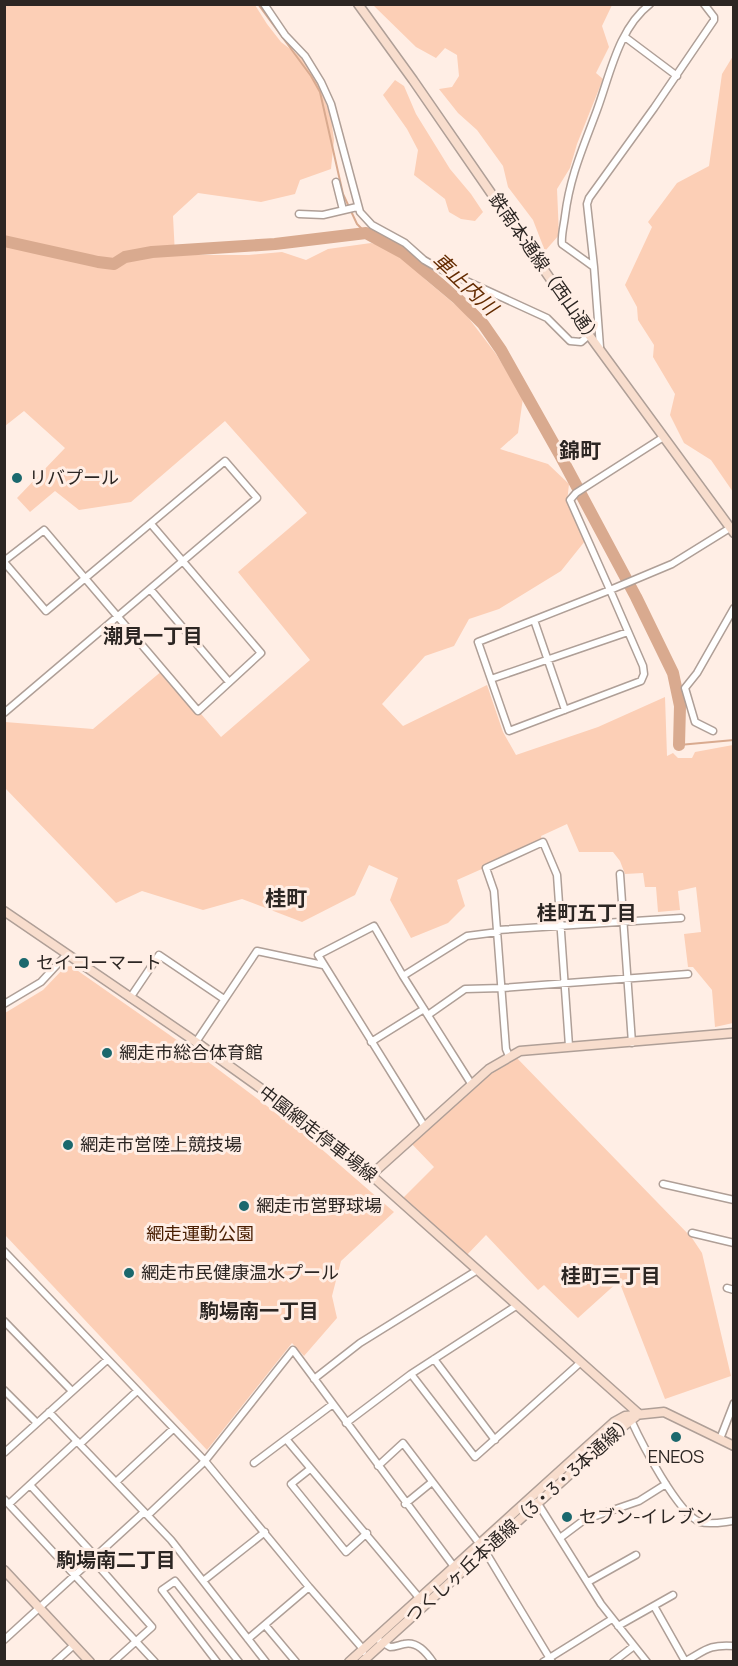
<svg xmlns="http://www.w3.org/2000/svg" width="738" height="1666" viewBox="0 0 738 1666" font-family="Manrope,'Noto Sans JP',sans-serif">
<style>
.green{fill:#fccfb6}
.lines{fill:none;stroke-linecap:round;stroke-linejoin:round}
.stream{stroke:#d9aa8f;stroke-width:2}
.river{stroke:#d9aa8f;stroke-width:12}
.street-casing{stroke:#af9f97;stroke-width:9}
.secondary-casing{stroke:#af9f97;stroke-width:11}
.street{stroke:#fff;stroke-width:6}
.secondary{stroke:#f8ddcd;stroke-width:8}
.poi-dot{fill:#1b686d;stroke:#ffeee5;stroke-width:2}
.labels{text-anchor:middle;stroke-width:6;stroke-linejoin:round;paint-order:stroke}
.street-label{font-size:18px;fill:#2c2623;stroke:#ffeee5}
.poi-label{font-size:18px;fill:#2c2623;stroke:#ffeee5;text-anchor:start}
.park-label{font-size:18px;fill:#481d00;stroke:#ffeee5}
.water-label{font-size:20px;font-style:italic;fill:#642b00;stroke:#ffeee5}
.neighbourhood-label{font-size:20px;font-weight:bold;fill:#2c2623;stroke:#ffeee5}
.quarter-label{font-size:21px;font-weight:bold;fill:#2c2623;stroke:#ffeee5}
</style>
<rect width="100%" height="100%" fill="#ffeee5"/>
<!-- green -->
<path class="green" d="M5,5H255L267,24L281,42L302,58L319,83L331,118L334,140L331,169L300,180L295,194L261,202L198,193L173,216L175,255H249L282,252L306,260L328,249L371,243L389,248L403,257L426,280L464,312L496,354L523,398L518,433L500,449L548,464L569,484L567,502L585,541L561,571L499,609L469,619L454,646L425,656L382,704L403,726L487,685L503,732L516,755L598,727L665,697L667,756L673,753L678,758H692L695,752L733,745V1023L715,1027L712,990L693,967H688L684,934L701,932L696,887L678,891L680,910L658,912L656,887H645L643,873L625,874L620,861L613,852H579L567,824L541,836L543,842L457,880L465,906L448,923L411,938L390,900L398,878L369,865L355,895L302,922L242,899L203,910L142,891L116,903L5,788V722L93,729L163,670L221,737L310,660L238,572L307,513L225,421L131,502L79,510L55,491L30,512L17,498L65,448L24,411L5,426Z
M373,5H612L602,26L609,47L596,73L603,79L577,144L570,168L557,189L559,235L545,251L533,220L508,187L503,166L477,130L458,113L439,89L452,87L459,76L457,55L445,48L436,58L416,47Z
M733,56H734L733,492L711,460L684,443L670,415L675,394L653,357L654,345L638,320L637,307L625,285L652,227L648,222L677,183L709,166L722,74Z
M395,80L404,86L416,114L450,169L471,194L483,212L475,221L461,219L449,212L445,199L414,175L418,150L407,129L383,95Z
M71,966L211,1064L303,1133L394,1212L341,1261L332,1296L337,1318L304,1356L292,1343L207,1450L5,1235V1013L43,990L65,967Z
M513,1054L692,1238L702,1253L731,1376L665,1399L619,1281L578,1318L544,1285L538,1290L486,1235L463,1259L400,1201L434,1167L409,1141Z"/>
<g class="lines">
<!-- stream -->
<path class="stream" d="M258,4L311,76L320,92L343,194L357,224L366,233
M679,745L734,740"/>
<!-- river -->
<path class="river" d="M4,241L98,262L114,264L125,257L152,252L275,244L366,233L403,253L458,299L483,324L501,350L560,455L636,597L673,673L680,706L679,745"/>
<defs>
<path id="street" d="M264,4L285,35L305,56L321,82L331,104L360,212L372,225L405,243L424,260L436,267L547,318L570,341L581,342L589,335
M650,4C618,29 610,75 597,110C583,148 570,176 565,216C564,225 561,235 562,244L594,267L587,204L589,198L654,108L714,20V17L704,4
M625,37L677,76
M336,182L343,210
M299,214L323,215L357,207
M594,267L600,347
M662,438L576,493L570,500L610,590L672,564L730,528
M4,561L44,530L198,711L261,653L151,524
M4,562L46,611L225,461L257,498L4,713
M150,589L229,682
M610,590L643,666L644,674L641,681L509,731L478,642Z
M534,620L565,710
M491,679L628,632
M713,731L695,722L685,688L697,673L734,608
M620,874L632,1043
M498,930L681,918
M403,976L467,936L498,932
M130,998L159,955L224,999
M4,1004L41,982L67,954
M428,1015L465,989L502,988L688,974
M196,1042L257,951L323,965
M371,1042L424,1009
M509,1056L506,1049L494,891L486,868L543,842L557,875L569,1046
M425,1127L318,955L374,926L403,976L472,1085
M663,1184L734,1200
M692,1233L734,1243
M4,1251L205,1461L309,1587L363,1649V1652
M727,1288L734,1290
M4,1321L71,1390
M434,1359L495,1440
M411,1374L475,1457L581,1362
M314,1379L360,1343L476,1271
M4,1390L37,1423
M333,1404L286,1439L421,1600
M49,1412L171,1540L266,1662
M631,1420C641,1442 678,1514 700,1522C710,1525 723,1522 734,1521
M346,1423L411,1374L516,1306
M720,1439L734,1403
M80,1444L137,1391
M4,1453L107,1360
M254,1463L286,1439
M378,1466L403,1443L485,1551L552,1662
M310,1469L291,1484L346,1552L367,1533
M116,1482L173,1429
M30,1485L96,1557
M4,1499L155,1662
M537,1502L601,1604L647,1662
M9,1504L77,1441
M405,1504L432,1482
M148,1515L205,1461L293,1350L455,1568
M560,1538L584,1520L639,1501L666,1484
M93,1560L152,1627L113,1662
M203,1581L265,1532
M588,1582L636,1555
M654,1606L685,1661
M265,1625L296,1662
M618,1626L673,1595
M248,1639L309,1587
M4,1640L144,1512
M380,1641L390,1647C395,1647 399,1645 404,1644C417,1641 426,1652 433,1662
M55,1662L74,1645
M217,1662L162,1590L175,1581L239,1662
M543,1662L612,1619
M613,1662L634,1646
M684,1662C705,1651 708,1644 734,1646"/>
<path id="secondary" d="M358,4L413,80L589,335L734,533
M4,911L196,1042L305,1120L371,1175L639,1414
M371,1175L489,1069L520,1051L734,1033
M4,1570L90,1662
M349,1662L614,1422L625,1416L664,1412L734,1446
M362,1662L620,1429L639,1414"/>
</defs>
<!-- street casing -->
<use href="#street" class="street-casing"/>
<!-- secondary casing -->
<use href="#secondary" class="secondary-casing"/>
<!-- street -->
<use href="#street" class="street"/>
<!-- secondary -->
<use href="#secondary" class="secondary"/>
</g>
<!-- markers -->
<g class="poi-dot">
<circle cx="17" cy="478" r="6"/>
<circle cx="24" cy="963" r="6"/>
<circle cx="107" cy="1053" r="6"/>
<circle cx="68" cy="1145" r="6"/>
<circle cx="244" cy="1206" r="6"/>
<circle cx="129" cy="1273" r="6"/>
<circle cx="676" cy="1437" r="6"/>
<circle cx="567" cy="1517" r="6"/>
</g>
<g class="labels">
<!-- street labels -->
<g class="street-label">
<text transform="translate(545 269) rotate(55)" y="6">鉄南本通線（西山通）</text>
<text transform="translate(318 1134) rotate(38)" y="6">中園網走停車場線</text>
<text transform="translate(520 1519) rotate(-42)" y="6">つくしヶ丘本通線（3・3・3本通線）</text>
</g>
<!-- poi labels -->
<g class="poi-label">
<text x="29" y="484">リバプール</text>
<text x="36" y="969">セイコーマート</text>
<text x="119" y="1059">網走市総合体育館</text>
<text x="80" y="1151">網走市営陸上競技場</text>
<text x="256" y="1212">網走市営野球場</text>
<text x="141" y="1279">網走市民健康温水プール</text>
<text x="676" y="1463" text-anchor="middle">ENEOS</text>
<text x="579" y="1523">セブン-イレブン</text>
</g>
<!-- park labels -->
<g class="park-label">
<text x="200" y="1240">網走運動公園</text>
</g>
<!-- water labels -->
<g class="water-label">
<text transform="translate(465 284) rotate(43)" y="7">車止内川</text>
</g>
<!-- neighbourhood labels -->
<g class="neighbourhood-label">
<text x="153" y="643">潮見一丁目</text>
<text x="587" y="920">桂町五丁目</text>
<text x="611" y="1283">桂町三丁目</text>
<text x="259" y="1318">駒場南一丁目</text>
<text x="116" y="1567">駒場南二丁目</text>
</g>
<!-- quarter labels -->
<g class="quarter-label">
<text x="580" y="458">錦町</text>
<text x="286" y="906">桂町</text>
</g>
</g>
<!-- border -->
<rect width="738" height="1666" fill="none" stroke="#2c2623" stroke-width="12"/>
</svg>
